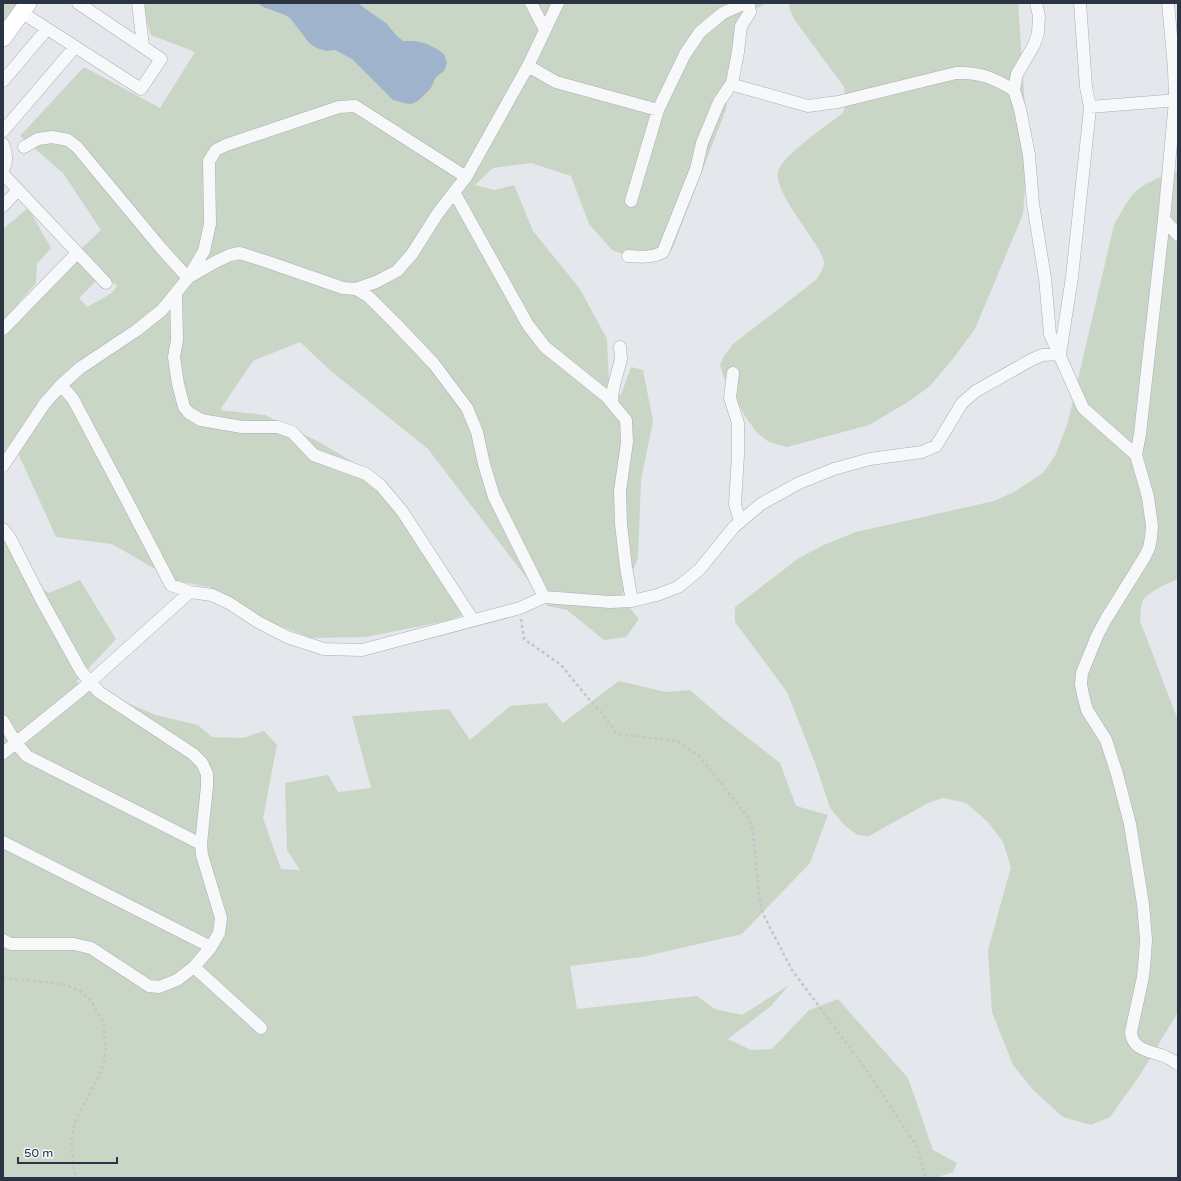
<svg xmlns="http://www.w3.org/2000/svg" width="1181" height="1181" viewBox="0 0 1181 1181" font-family="'Varela Round',sans-serif">
<style>
.green{fill:#c9d6c5}
.water{fill:#9fb4cc}
.lines{fill:none;stroke-linecap:round;stroke-linejoin:round}
.street-casing{stroke:#a9aeb7;stroke-width:13}
.secondary-casing{stroke:#a9aeb7;stroke-width:18}
.path{stroke:#c2c5cb;stroke-width:2.5;stroke-dasharray:3 3;stroke-linecap:butt}
.street{stroke:#f7f8fa;stroke-width:12}
.secondary{stroke:#fff;stroke-width:17}
</style>
<rect width="100%" height="100%" fill="#e4e7ec"/>
<!-- green -->
<path class="green" d="M3,3H24L3,31Z
M146,3H290L403,47L350,3H767L737,19L726,109L672,250L639,260L612,250L589,224L571,176L531,163L493,168L475,185L494,190L514,185L533,231L580,289L607,339L609,385L621,395L631,367L643,370L653,421L641,480L638,558L621,598L639,619L626,637L604,640L567,610L548,606L428,449L331,371L300,342L253,361L220,410L265,415L319,442L384,480L470,611L451,620L366,637L311,638L259,618L209,587L176,581L112,544L56,537L18,453L3,457V334L74,259L98,279L79,298L87,307L112,293L117,286L81,249L101,230L63,173L20,136L84,67L160,108L195,52L151,35L144,13Z
M789,3H1018L1028,151L1023,214L975,329L952,360L930,386L908,402L869,425L787,447L769,442L757,433L745,416L724,378L720,365L724,356L733,344L816,280C819,275 825,268 824,261C823,258 821,255 820,252C811,234 774,191 778,172C781,156 829,124 843,113L846,103L844,87L794,19L789,7Z
M1178,171V579C1170,582 1149,592 1144,599C1140,604 1141,615 1140,621L1178,720V1012L1140,1075L1110,1117L1091,1125L1063,1117L1034,1091L1013,1065L992,1012L988,950L1011,867L1003,842L988,822L966,803L943,798L928,803L869,836L858,835L846,827L830,808L815,763L787,692L735,622V607L799,558L826,544L856,532L994,501L1014,492L1043,473L1055,456L1068,422L1114,225C1119,216 1124,206 1130,198C1140,184 1162,176 1178,171Z
M28,208L51,248L37,264L36,283L3,321V229Z
M3,526L22,576L49,593L80,580L116,639L76,682L156,715L198,725L212,737L243,738L264,731L277,745L263,818L281,869L300,870L287,850L285,783L328,775L338,792L371,788L352,716L449,709L470,740L510,706L546,703L563,723L619,681L666,692L690,690L721,717L780,763L796,806L828,815L810,863L742,934L642,957L570,966L577,1009L697,996L715,1009L742,1015L789,985L771,1006L728,1039L751,1050L772,1049L809,1010L838,999L908,1078L933,1150L957,1163L953,1172L935,1178H3Z"/>
<!-- water -->
<path class="water" d="M258,3H358L367,10L386,23L396,35L403,41H415L427,44L437,49L444,54L447,63L444,71L436,77L431,88L418,101L411,104L404,103L393,100L352,59L335,50L326,51L317,48L310,44L290,18L285,15L263,7Z"/>
<g class="lines">
<defs>
<path id="street" d="M138,3L143,46
M531,3L545,30
M1036,3L1039,16L1038,33L1034,45L1017,74L1014,90L1020,109L1029,155L1033,204L1045,278L1050,334L1083,408L1136,455
M1168,3L1174,68L1175,101L1164,219L1140,434L1136,455L1148,497L1152,526L1151,538L1149,548L1144,558L1106,619L1097,636L1082,673L1081,684L1083,695L1087,710L1106,740L1117,774L1130,824L1143,904L1146,939L1145,956L1143,977L1131,1032C1132,1050 1150,1051 1164,1056C1169,1058 1173,1061 1178,1064
M743,4L749,6L750,12L741,26L738,52L732,83L737,86L808,106L838,102L956,73C981,72 993,78 1014,90
M21,12L141,89L161,59L78,3
M528,66L556,82L658,110L685,54L700,32L723,13L743,4L741,3
M3,81L47,29
M1090,107L1165,101H1175L1178,104
M3,131L75,47
M3,144C6,153 8,161 3,170
M24,147L38,139L52,137L68,140L77,147L160,247L188,278
M3,174L106,283
M454,192L528,325L545,347L606,396L626,420L627,442L620,491L621,524L626,567L632,601
M631,201L658,110
M3,206L18,190
M1164,219L1178,235
M628,256C640,257 652,258 663,252L696,169L702,143L719,102L732,83
M189,277L217,261L230,255L240,253L268,262L343,288L356,289L376,282L397,271L412,254L438,213L466,177L528,66L558,3
M356,289L369,297L396,324L434,364L467,408L477,432L484,464L494,497L544,597
M176,293L177,340L174,357L178,384L184,407L189,413L201,420L242,427H278L292,432L314,455L366,474L381,486L402,511L473,620
M3,329L77,253
M1060,354L1072,277L1089,118L1090,107L1086,87L1080,3
M733,373L730,398L738,423V455L735,504L740,522
M61,385L73,399L123,493L171,585L190,592L212,595L229,603L258,622L287,637L324,649L362,650L520,608L544,597L610,602L632,601L657,595L678,587L699,570L734,527L761,504L799,483L834,469L870,459L922,452L936,446L962,403L976,391L1031,360L1042,355L1060,354
M612,402L613,389L621,359L620,347
M3,466L45,403L61,385L80,368L137,330L162,310L188,278L204,251L210,224L209,161L216,150L226,145L339,107L355,106L466,177
M3,529L10,538L41,599L81,671L99,692L193,754L202,763L207,774V786L201,844L202,855L221,918L219,933L211,947L194,967L177,980L159,987L149,986L91,948L74,944H11L3,940
M3,721L16,743L27,756L201,844
M3,753L81,690L190,592
M3,842L211,947
M194,967L261,1028"/>
<path id="secondary" d="M3,38L28,3"/>
</defs>
<!-- street casing -->
<use href="#street" class="street-casing"/>
<!-- secondary casing -->
<use href="#secondary" class="secondary-casing"/>
<!-- path -->
<path class="path" d="M521,619L524,639L561,665L588,698L601,712L617,734L677,741L700,757L750,820L753,831L759,895L763,914L792,970L865,1068L916,1145L926,1178
M3,978L63,984L80,991L92,1002L103,1022L106,1049L102,1070L76,1119L71,1140L74,1171L77,1178"/>
<!-- street -->
<use href="#street" class="street"/>
<!-- secondary -->
<use href="#secondary" class="secondary"/>
</g>
<!-- border -->
<rect width="1181" height="1181" fill="none" stroke="#2b3445" stroke-width="8"/>
<!-- scale -->
<path d="M18 1157v6h99v-6" fill="none" stroke="#2b3445" stroke-width="2"/>
<text x="24" y="1157" font-size="12" fill="#2b3445" stroke="#f4f6f9" stroke-width="3" paint-order="stroke">50 m</text>
</svg>
